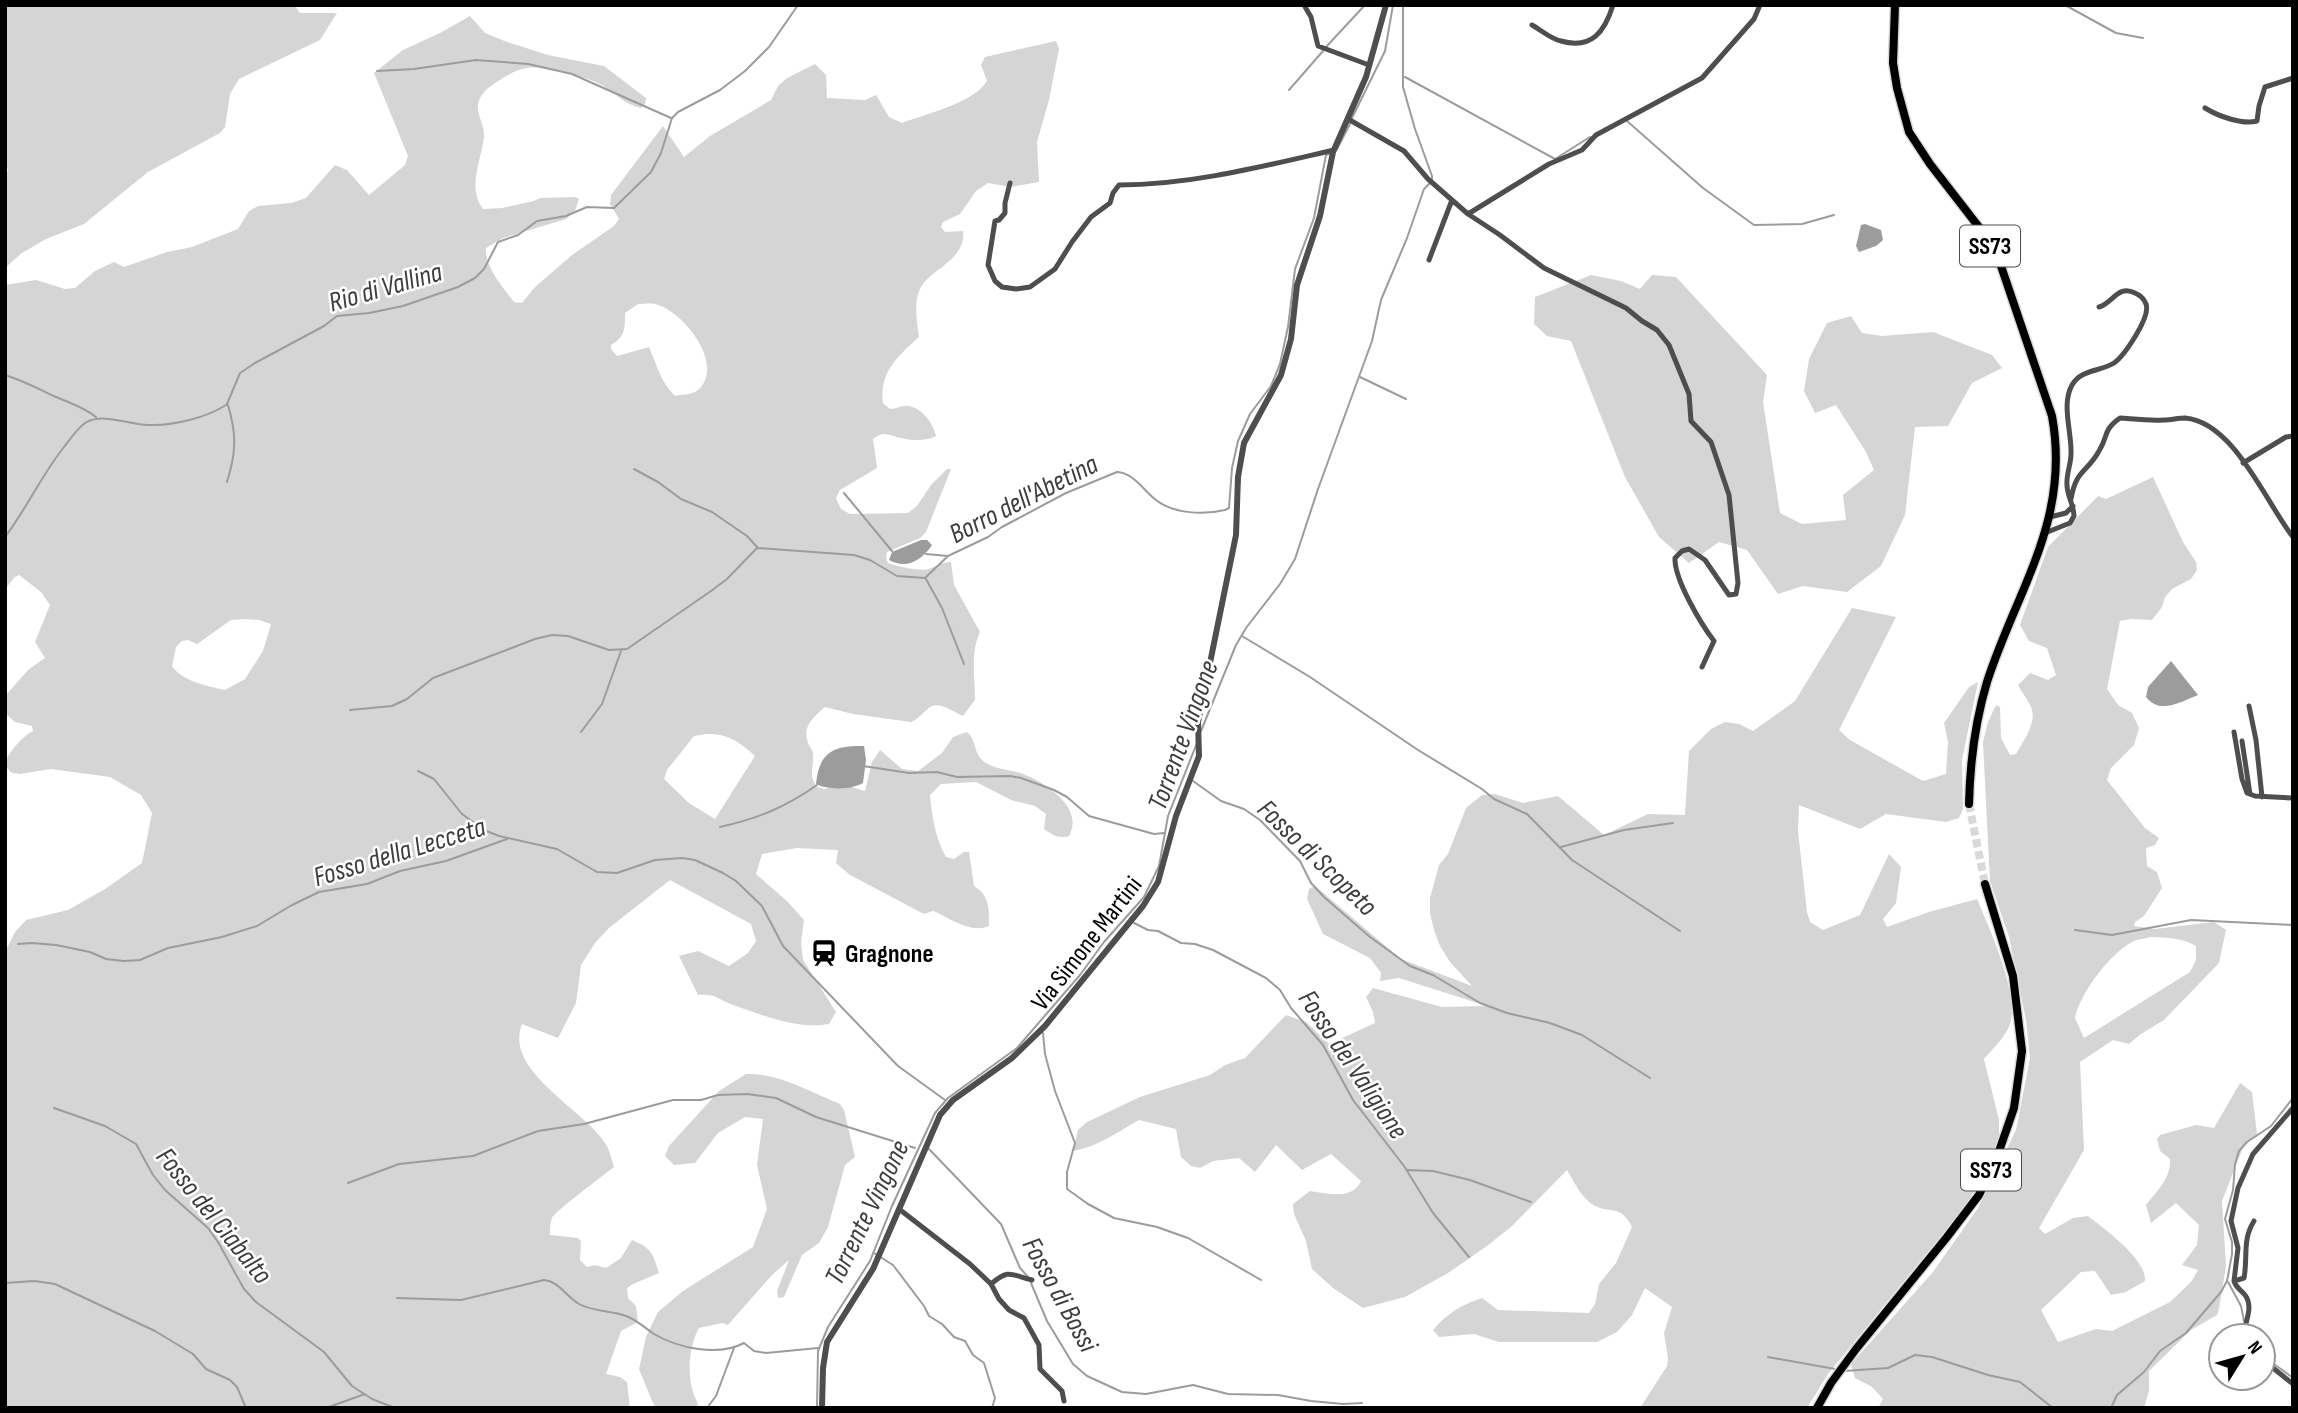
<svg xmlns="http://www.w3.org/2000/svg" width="2298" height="1413" viewBox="0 0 2298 1413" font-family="'Sofia Sans Condensed',sans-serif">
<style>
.green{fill:#d5d5d5;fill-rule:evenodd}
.water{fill:#9c9c9c}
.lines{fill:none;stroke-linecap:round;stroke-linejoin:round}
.stream{stroke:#9c9c9c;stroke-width:2}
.primary-tunnel{stroke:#d9d9d9;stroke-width:8;stroke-dasharray:8 4;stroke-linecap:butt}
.primary-casing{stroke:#dbdbdb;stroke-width:11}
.minor{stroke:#4e4e4e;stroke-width:5}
.tertiary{stroke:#4e4e4e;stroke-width:6}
.primary{stroke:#000;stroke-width:8}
.labels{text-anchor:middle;stroke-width:5;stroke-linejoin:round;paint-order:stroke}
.shield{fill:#fff;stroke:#4c4c4c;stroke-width:2}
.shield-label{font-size:24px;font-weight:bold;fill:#000}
.street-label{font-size:26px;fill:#000;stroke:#fff}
.poi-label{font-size:26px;font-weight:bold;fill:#000;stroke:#fff;text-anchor:start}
.water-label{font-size:28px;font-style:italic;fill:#3d3d3d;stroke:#fff}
</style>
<rect width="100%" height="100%" fill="#fff"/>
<!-- green -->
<path class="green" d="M5,5H294L300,13H337L320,40L239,79L230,94L225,127L220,133L148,172L84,224L46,239L22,253L5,268V174L8,171L5,159Z
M470,16L485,33L507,42L548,55L604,66L646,98L645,104L641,108C625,104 618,96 605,87C590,77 545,65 527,68C517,69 506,76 498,81C489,87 479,94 478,105C477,116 485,126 484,137C481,161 467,188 483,209L502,208L534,201L540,198L576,197L579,199L575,211L566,219L503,238L486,248C485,268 503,287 514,302L522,303L535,287L572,255L614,226L619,219L610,204L611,195L663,126L684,157L710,136L771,100L778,86L787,78L815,64L826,75L827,98L865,100L876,95L889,117L902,123C925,114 974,103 987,81L981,65L985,57L1056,41L1059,49L1049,100L1037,142L1039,182L1011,187L988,183L976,191L960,214L943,222L941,227L945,232L963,231C966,260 931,269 921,287C913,301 917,322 919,337C898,356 879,372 883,403L890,409C896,409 903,405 908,406C922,407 934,425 936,436C928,441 910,441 901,438C888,435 884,430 873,439L877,468L840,490L836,498L841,509L850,514L908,513L917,506L931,485L947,469H951L926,532L920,538L887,552L886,558L888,563C896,566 920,572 929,569C937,566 941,562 951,562L954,585L980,632C970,654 975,676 975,700L963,716C954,712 939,701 930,707C923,712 920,718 911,722L853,714L825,707C812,718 801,728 809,745C811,749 813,750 813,755C814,768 808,775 817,787L824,789L845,785L865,791L872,762L880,750L902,769L918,771L942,753L953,737L967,732C976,739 974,753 982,760C993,770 1010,769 1023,774C1045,782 1085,808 1069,836C1059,839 1052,835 1044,829L1046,814L1035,806L1011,800L976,782L941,784L930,795C932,816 935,838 946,857L954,859L964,852H969L974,886C990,896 989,909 989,926C970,934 950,918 933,911L924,914L850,875L836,863L838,850L797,848L762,854L756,874L788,902L804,920L801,942L803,960L836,1012L829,1024C799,1030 762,1015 733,1005C716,999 718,994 698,995L679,956L698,951L729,966L748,953L756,941L751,924L670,880L609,928L595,943L581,965L576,1003L558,1038L522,1024C503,1072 587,1110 607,1146C610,1152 612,1161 614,1167C605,1174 553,1213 552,1218C550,1223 550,1230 550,1235L578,1238L581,1241L580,1260L587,1267L595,1265L606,1268L621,1258L632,1240C652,1248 653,1254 659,1273L633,1284L627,1288L628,1298L636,1306L638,1322L621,1331L606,1374L620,1377L627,1382L630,1408H5V952L15,932L26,920L68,910L105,889L142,863L152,813L141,795L110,777L51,769L20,774L12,773L5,766C5,755 23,736 33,731L32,726L15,722L5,713L6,695L28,670L45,658L35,642L50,605L41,592L19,575L15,577L5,589V285L36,280L65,289L75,288L95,271L114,262L124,267L167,252L192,247L238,229L249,211L258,206L291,203L306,198L335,165L347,170L369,195L405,165L408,156L374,73L403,50L440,33ZM638,304C643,304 650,303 655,304C682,310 724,362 700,388C695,395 683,394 675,396C661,383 656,363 649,347L617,356L611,349V345C625,337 625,329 625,313ZM244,619L259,620L271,624L263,651L245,679L225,690C207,686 182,681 172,666L176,647L182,641L188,640L197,644L231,620ZM706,734C727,733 740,742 755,756L715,819L689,803L664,779L667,770L694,736Z
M1591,275L1621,281L1640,289L1652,275L1676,277L1767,375L1763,402L1780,513L1802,524L1846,520L1843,495L1874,470L1866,452L1836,405L1815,413L1804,391L1809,359L1827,323L1851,316L1862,333L1882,336L1933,332L1992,355L2002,368L1972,383L1948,426L1915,427L1905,515L1881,566L1847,592L1803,586L1778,594L1747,550L1719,542L1689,563L1659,537L1625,477L1571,341L1547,336L1534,324L1535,297Z
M2153,477L2183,542L2196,562L2197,570L2191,579L2172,589L2165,597L2162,607L2152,620L2131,619L2120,621L2107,689L2118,705L2132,713L2139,728L2134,745L2111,768L2107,780L2145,828L2159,838L2155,845L2146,848L2147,866L2157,872L2162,888L2144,916L2135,922L2134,926L2155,929L2214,922L2226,930L2219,963L2164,1020L2141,1034L2129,1044L2113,1040L2080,1062L2084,1150L2039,1228L2045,1234L2073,1218L2088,1216C2104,1229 2147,1259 2145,1281L2126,1292L2111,1295L2095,1271L2081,1272L2041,1310L2058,1342L2096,1329L2112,1331L2170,1302L2191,1282L2198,1270L2182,1265L2197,1245L2199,1225L2176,1203L2151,1223L2146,1205C2158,1190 2171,1178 2170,1159L2160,1151L2157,1139L2160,1135L2196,1125L2214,1128L2240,1083L2252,1092L2257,1134L2244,1145L2222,1201L2226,1266L2219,1309L2217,1315L2191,1330L2149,1371V1391L2144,1408H1878L1883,1399L1872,1387L1855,1378L1851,1364L1933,1272L1978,1208L2016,1130L2030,1058L2026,1020L2009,937L1990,881L1983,742L1988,722L1996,705L2000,707L2001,738L2010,755L2016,754C2023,742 2036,724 2032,710C2030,702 2022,693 2018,685L2030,673L2048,680L2056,675L2047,648L2029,641L2020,625L2048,547L2098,496L2106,499ZM2150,937C2168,938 2180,937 2196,946V960L2190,972L2084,1038L2075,1018C2080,993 2111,952 2134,941C2139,939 2145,939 2150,937Z
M1852,608L1896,617L1839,730L1850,740L1923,781L1946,774L1948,742L1944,723L1969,687L1978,682L1962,760L1963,809L1959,818L1946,822L1886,814L1860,829L1799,805L1798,831L1807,912L1810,922L1823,930L1860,915L1889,854L1901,867L1896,903L1883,919L1887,927L1929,912L1977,899C1989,928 2020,995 2010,1024C2006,1037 1992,1049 1984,1059L1999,1120V1144L1967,1204L1828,1374L1807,1408H1640L1667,1366L1668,1358L1664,1333L1672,1307L1645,1288L1632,1315L1617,1332L1597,1342H1499L1474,1334L1439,1337L1433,1330C1446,1314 1463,1304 1482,1298L1498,1310L1589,1313L1595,1304L1599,1284L1616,1263L1632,1227C1620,1204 1612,1214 1595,1206C1581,1198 1575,1183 1567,1170L1512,1226L1487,1246L1448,1273L1405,1297L1363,1308L1333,1288L1312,1269L1306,1241L1294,1214L1293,1204L1310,1191C1327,1193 1352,1201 1361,1181L1331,1154L1302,1170L1276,1145L1255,1172L1239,1158L1213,1161L1200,1168L1191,1166L1181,1157L1176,1129L1139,1120C1118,1132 1097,1147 1073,1151L1078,1130L1087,1122L1140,1097L1210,1075L1225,1065L1245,1058L1286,1015L1306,1022L1329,1044L1375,1023L1373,1012L1366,997L1373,988L1442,1007L1487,1006L1399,978L1380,981L1381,973L1370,958L1323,934L1307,899L1309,889L1315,886L1401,959L1472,986L1450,962L1440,946L1434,930L1430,913V898L1439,865L1448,854L1466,808L1482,795L1495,794L1523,803L1558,796L1604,835L1648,814L1685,815L1689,751L1711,729L1725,722L1739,724L1753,731L1795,701Z
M746,1074C779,1073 810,1092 840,1104L844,1110L855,1157L845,1165L828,1227L819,1243L802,1255L784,1297L778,1298L777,1291L789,1260L772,1275L728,1325L722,1323L699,1328C689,1346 687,1372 693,1392C695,1399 698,1401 698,1408H655L639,1369L646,1337L658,1312L683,1291L753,1247L767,1209L757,1165L763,1119L745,1117L718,1133L695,1163L674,1165L665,1156L669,1146L719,1091Z"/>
<!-- water -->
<path class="water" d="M1865,224L1881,230L1883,240L1876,246L1859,252L1856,246L1861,225Z
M921,540H927L932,545C922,560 907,570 889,560L892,552Z
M2171,661L2198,695C2180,702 2160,715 2146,697L2148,687Z
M864,746L866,760L863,783C851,790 828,790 816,784C819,752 834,745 864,746Z"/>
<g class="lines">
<!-- stream -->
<path class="stream" d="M2065,5L2116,33L2143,38
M1326,47L1365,5
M377,71L414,69L476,60L528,64L572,74L671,118
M1405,77L1555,159L1590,137
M1289,90L1323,51
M1352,118L1385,51L1393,5
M1627,121L1703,188L1754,225L1802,224L1834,215
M1337,149L1350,124
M5,375C24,381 39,389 56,397C72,404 82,406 96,417
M1360,377L1406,399
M227,404L240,373L255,363L324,326L337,316L369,313L403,306L458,287L475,278L484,269L498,242L518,235L537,221L566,216L587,207L614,208L651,172L661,153L672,118L678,112L720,90L745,71L769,47L798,5
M634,469L658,482L681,499L712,512L747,536L757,547
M227,482C236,453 237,435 228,405
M844,493L892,551
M5,537C27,508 41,476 64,447C70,439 77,429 85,423C102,412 130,425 148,425C172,426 206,418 226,405
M926,554L948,556
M926,579L942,608L964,664
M1242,636L1310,677L1418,750L1482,789L1494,799L1527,814L1572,860L1680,931
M350,710L392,706L407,699L433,678L535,639L552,635L568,636L609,650L627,649L711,591L727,579L757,548L854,555L870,560L897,576L925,578L948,556L988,537L1002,527L1066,493L1117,472C1134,473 1143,490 1156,500C1174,514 1204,515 1225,510L1229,508L1232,468L1238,441L1250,414L1271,386L1280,364L1288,327L1295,269L1314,218L1326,155L1329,154
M1201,731L1236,645L1246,628L1280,584L1295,559L1318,489L1372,341L1381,300L1407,238L1424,189L1432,181V176L1415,129L1403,87V5
M581,732L602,704L621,651
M863,766L909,773L937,772L957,777L1010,776L1021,778L1054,790L1067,797L1089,816L1154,834L1164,833
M418,771L434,779L462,814L484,830L499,836L557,849L597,872L617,873L655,860L682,858L695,860L723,873L736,881L762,906L783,946L898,1066L945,1100
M1193,781L1221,801L1244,809L1260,820L1300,861L1311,883L1324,897L1370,937L1410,966L1433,975L1480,1003L1507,1013L1550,1023L1582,1035L1650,1078
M720,827C759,818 784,808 817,785
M1561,847L1624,830L1673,823
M1134,923L1148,930L1158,931L1181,943L1195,944L1213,950L1266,978L1280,990L1291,1008L1323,1045L1353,1100L1404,1166L1433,1213L1469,1257
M2075,930L2112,935L2191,920L2293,925
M18,944L32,943L56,945L90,952L106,959L124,961L140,960L168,948L222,937L257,926L292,905L319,892L367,884L400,871L446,861L507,839
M1043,1033L1045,1054L1055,1091L1075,1143L1067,1172V1189L1088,1204L1114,1218L1157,1227L1188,1238L1261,1280
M54,1108L105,1126L136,1144L153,1175L165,1190L208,1228L218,1242L244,1289L256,1302L324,1352L352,1386L372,1399L395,1408
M929,1149L1001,1224L1020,1268L1029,1278
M1407,1170L1433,1171L1470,1180L1531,1202
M348,1183L399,1164L473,1156L538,1131L584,1124L673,1100H701L718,1095L747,1094L776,1098L816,1117L915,1148
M874,1253L893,1265L924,1306L929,1316L942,1324L954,1337L965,1341L973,1355L984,1363L995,1398L992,1408
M2228,1282L2241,1306L2244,1321
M5,1283L34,1281L55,1284L155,1331L193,1354L206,1369L230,1380L237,1387L246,1408
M1031,1283L1047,1321L1073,1364L1087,1376L1122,1392L1146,1394L1193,1385L1228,1394L1278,1395L1311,1401L1343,1404L1362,1403
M397,1298L461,1300L544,1280C558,1281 566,1296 579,1304C593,1312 611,1310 626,1316C637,1320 645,1328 654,1334C678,1348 718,1357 744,1343L754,1351L766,1353L818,1348
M2247,1330L2251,1336
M2263,1350L2274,1364L2293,1378
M1768,1357L1835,1369
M1844,1371L1888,1368L1915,1355L1932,1357L1988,1375L2020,1382L2053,1408
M326,1408L365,1394
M707,1408L716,1396L734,1348
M817,1408L818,1351L828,1327L870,1261L892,1206L935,1113L948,1098L1017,1048L1080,975L1104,942L1144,897L1159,866L1168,816L1197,743
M2111,1408L2117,1395L2144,1372L2160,1351L2186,1333L2221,1292L2227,1281L2232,1254V1242L2225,1219L2233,1190L2235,1164L2239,1151L2247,1142L2271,1126L2293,1098"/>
<!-- primary-tunnel -->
<path class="primary-tunnel" d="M1969,804L1985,884"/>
<defs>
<path id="primary" d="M1895,5L1893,63L1897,88L1909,132L1930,164L1982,231L2001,266L2052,416C2071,520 2017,589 1987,682C1975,722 1970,762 1969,804
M1817,1408L1831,1383L1856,1349L1947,1237L1979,1195L1997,1157L2014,1108L2022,1051L2013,976L1985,884"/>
</defs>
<!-- primary casing -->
<use href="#primary" class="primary-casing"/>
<!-- minor -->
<path class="minor" d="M1304,5L1311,17L1318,46L1369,65
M1532,25C1541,30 1551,39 1561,41C1592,50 1605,31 1613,5
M2205,108C2218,116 2242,125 2257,121L2259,106L2265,87L2293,78
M1348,119L1404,151L1428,179L1468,214L1500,235L1544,268L1626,308L1642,321L1657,330L1669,345L1689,394L1691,421L1711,442L1729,495L1738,583L1736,594L1729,595L1705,560L1689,549L1682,551L1675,558C1674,579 1701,624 1714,641L1702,667
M1010,183L1005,203V213L999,220L995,221L988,265L995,281L1002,287L1016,289L1030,287L1055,269L1072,242L1091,217L1110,203L1113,193L1119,185C1191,185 1264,166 1334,150
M1468,214L1549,164L1582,150L1596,135L1702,78L1754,19L1760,5
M1429,260L1452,200
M2243,463L2286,437L2293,436
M2071,499C2076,469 2087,473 2099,451C2109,435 2102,431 2120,418C2134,419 2149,421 2164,420C2171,420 2178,418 2185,418C2234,422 2266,503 2293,537
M2050,517L2066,513L2073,506
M2045,533L2070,523L2074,516C2074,505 2067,496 2067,485C2066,475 2071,464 2071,454C2072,432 2061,405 2072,385C2081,369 2100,372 2114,363C2124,356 2151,317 2146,304C2144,299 2140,295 2135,293C2118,284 2112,304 2099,307
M2249,706L2256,740L2262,797
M2234,732L2242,779L2247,793L2255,796L2293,798
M2242,741L2250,794
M899,1209L970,1264L991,1284L999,1299L1009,1310L1024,1318L1039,1345L1040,1369L1062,1391L1064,1401
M2234,1281L2244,1278C2248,1257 2242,1240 2254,1221
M991,1284C1010,1268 1011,1275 1032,1280
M2243,1336C2245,1322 2254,1307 2245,1295C2240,1289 2236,1288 2234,1281L2238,1248L2231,1221L2238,1188L2253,1154L2293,1108
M2263,1360L2293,1384"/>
<!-- tertiary -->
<path class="tertiary" d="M822,1408L823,1368L827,1342L873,1269L940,1115L953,1100L1012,1058L1045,1026L1143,906L1158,882L1176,816L1199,756L1198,722L1236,535L1238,477L1244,443L1281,375L1291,339L1297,285L1320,216L1333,152L1366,77L1386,5"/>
<!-- primary -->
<use href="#primary" class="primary"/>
</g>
<!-- icons -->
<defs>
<symbol id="station-bare" viewBox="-9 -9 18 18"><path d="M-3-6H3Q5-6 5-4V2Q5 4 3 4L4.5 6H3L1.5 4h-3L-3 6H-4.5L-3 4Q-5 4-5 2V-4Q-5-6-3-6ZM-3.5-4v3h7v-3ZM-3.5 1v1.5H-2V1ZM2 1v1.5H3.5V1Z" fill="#000" stroke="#fff" stroke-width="2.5" paint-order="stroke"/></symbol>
</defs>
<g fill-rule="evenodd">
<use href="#station-bare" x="805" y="934" width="38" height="38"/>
</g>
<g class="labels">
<!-- shield labels -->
<g class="shield">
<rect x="1960" y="225.5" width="60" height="41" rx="5"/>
<rect x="1961" y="1149.5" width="60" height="41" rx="5"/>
</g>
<g class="shield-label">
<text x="1990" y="254">SS73</text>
<text x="1991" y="1178">SS73</text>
</g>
<!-- street labels -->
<g class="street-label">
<text transform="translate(1086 943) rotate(-52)" y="9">Via Simone Martini</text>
</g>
<!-- poi labels -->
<g class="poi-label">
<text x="845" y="962">Gragnone</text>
</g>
<!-- water labels -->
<g class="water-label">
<text transform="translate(385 286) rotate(-16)" y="10">Rio di Vallina</text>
<text transform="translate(1023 498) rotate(-27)" y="10">Borro dell'Abetina</text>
<text transform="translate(1182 735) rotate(-70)" y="10">Torrente Vingone</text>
<text transform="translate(399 851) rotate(-17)" y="10">Fosso della Lecceta</text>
<text transform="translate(1318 857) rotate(44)" y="10">Fosso di Scopeto</text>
<text transform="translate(1354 1064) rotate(56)" y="10">Fosso del Valigione</text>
<text transform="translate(866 1212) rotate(-64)" y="10">Torrente Vingone</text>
<text transform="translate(215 1215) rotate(51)" y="10">Fosso del Ciabalto</text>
<text transform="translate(1061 1294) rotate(61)" y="10">Fosso di Bossi</text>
</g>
</g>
<!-- border -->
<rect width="2298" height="1413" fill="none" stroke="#000000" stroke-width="14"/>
<!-- north arrow -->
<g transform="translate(2242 1357) rotate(53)"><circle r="33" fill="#ffffff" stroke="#999999" stroke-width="2"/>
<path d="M0-5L12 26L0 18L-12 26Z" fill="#000000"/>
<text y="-10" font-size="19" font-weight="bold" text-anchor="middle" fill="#000000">N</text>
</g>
</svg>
